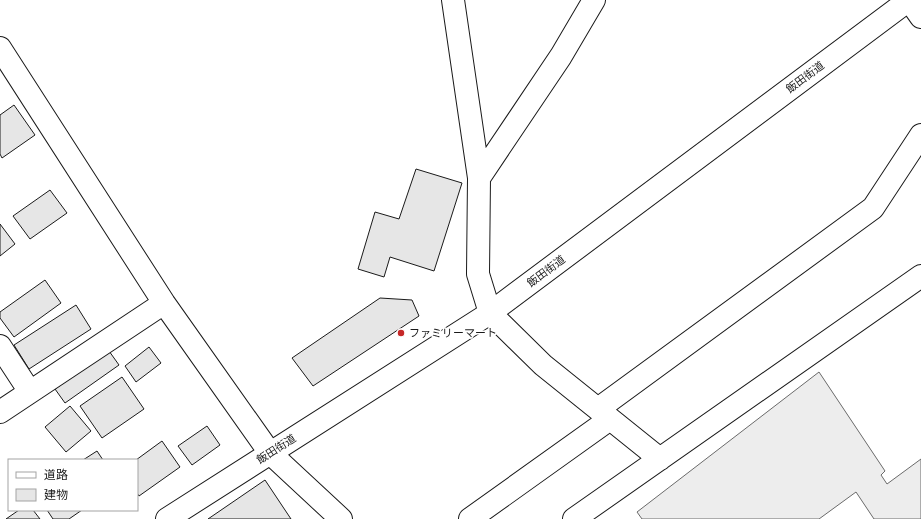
<svg xmlns="http://www.w3.org/2000/svg" width="921" height="519" viewBox="0 0 921 519" font-family="'Fira Sans','Noto Sans JP',sans-serif">
<style>
.built{fill:#ededed;stroke:#6a6a6a}
.building{fill:#e6e6e6;stroke:#1a1a1a}
.lines{fill:none;stroke-linecap:round;stroke-linejoin:round}
.minor-casing{stroke:#1a1a1a;stroke-width:24}
.tertiary-casing{stroke:#1a1a1a;stroke-width:24}
.secondary-casing{stroke:#1a1a1a;stroke-width:24}
.minor{stroke:#fff;stroke-width:22}
.tertiary{stroke:#fff;stroke-width:22}
.secondary{stroke:#fff;stroke-width:22}
.poi-dot{fill:#c62828;stroke:#fff;stroke-width:1.5}
.labels{text-anchor:middle;stroke-width:3;stroke-linejoin:round;paint-order:stroke}
.street-label{font-size:11px;fill:#1a1a1a;stroke:#fff}
.poi-label{font-size:11px;fill:#1a1a1a;stroke:#fff;text-anchor:start}
</style>
<rect width="100%" height="100%" fill="#fff"/>
<!-- built -->
<path class="built" d="M819,372L885,471L881,475L887,484L921,459V519H874L856,492L819,519H642L637,512Z"/>
<!-- building -->
<path class="building" d="M14,105L35,135L2,158L0,154V115Z
M416,169L462,183L434,271L390,257L384,277L358,269L375,212L399,219Z
M50,190L67,213L30,239L13,216Z
M0,224L15,244L0,256Z
M45,280L61,303L14,337L0,318V312Z
M380,298L412,300L419,316L313,386L292,358Z
M76,305L91,329L29,369L14,345Z
M149,347L161,363L136,382L125,366Z
M109,351L119,365L65,403L55,389Z
M122,377L144,409L102,438L80,406Z
M70,406L91,431L66,452L45,427Z
M207,426L220,445L192,465L178,446Z
M162,441L180,467L139,496L137,493V460H136Z
M97,451L103,460H83Z
M265,480L291,519H208Z
M19,510H33L40,519H6Z
M47,510H82L69,519H53Z"/>
<g class="lines">
<defs>
<path id="minor" d="M453,0L479,178L478,274L490,313L543,365L660,459
M909,0L921,17
M0,48L164,303L270,453
M479,178L561,56L594,0
M0,346L30,392
M598,409L873,208L921,135
M0,412L164,303
M470,519L610,419
M574,519L921,276"/>
<path id="tertiary" d="M270,453L341,519"/>
<path id="secondary" d="M167,519L490,313L909,0"/>
</defs>
<!-- minor casing -->
<use href="#minor" class="minor-casing"/>
<!-- tertiary casing -->
<use href="#tertiary" class="tertiary-casing"/>
<!-- secondary casing -->
<use href="#secondary" class="secondary-casing"/>
<!-- minor -->
<use href="#minor" class="minor"/>
<!-- tertiary -->
<use href="#tertiary" class="tertiary"/>
<!-- secondary -->
<use href="#secondary" class="secondary"/>
</g>
<!-- markers -->
<circle class="poi-dot" cx="401" cy="333" r="4"/>
<g class="labels">
<!-- street labels -->
<g class="street-label">
<text transform="translate(805 77) rotate(-37)" y="4">飯田街道</text>
<text transform="translate(546 271) rotate(-37)" y="4">飯田街道</text>
<text transform="translate(276 449) rotate(-33)" y="4">飯田街道</text>
</g>
<!-- poi labels -->
<g class="poi-label">
<text x="409" y="337">ファミリーマート</text>
</g>
</g>
<!-- legend -->
<rect x="8" y="459" width="130" height="52" fill="#ffffff" stroke="#a3a3a3"/>
<rect x="16" y="472" width="20" height="6" fill="#ffffff" stroke="#a3a3a3"/>
<text x="44" y="479" font-size="12" fill="#1a1a1a">道路</text>
<rect x="16" y="489" width="20" height="12" fill="#e6e6e6" stroke="#a3a3a3"/>
<text x="44" y="499" font-size="12" fill="#1a1a1a">建物</text>
</svg>
